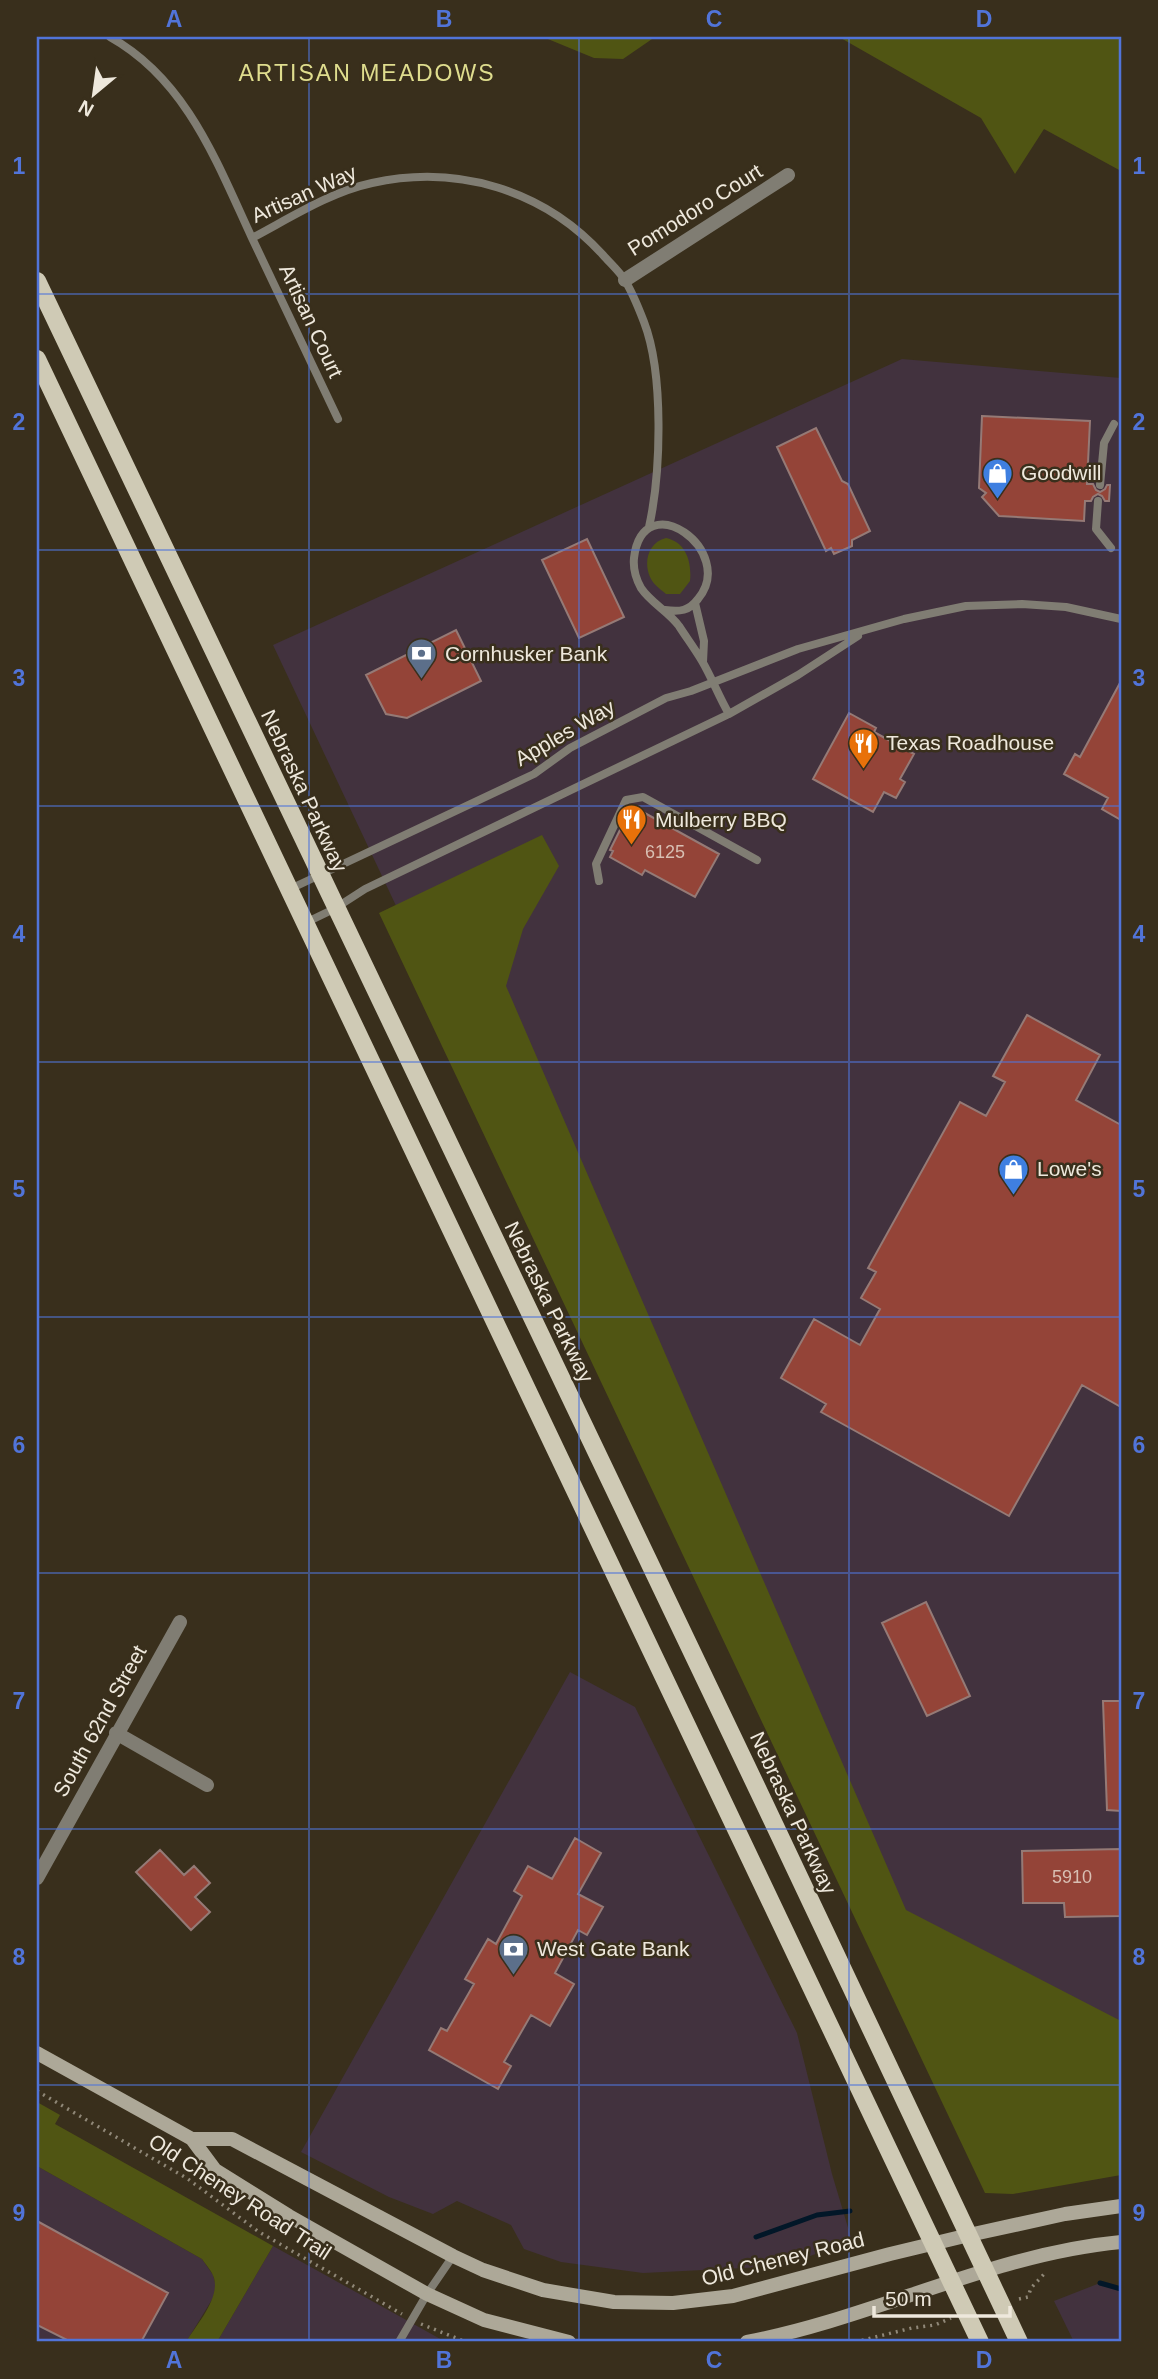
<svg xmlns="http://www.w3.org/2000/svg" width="1158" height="2379" viewBox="0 0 1158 2379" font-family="Arial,sans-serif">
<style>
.commercial{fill:#42323e}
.green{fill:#505513}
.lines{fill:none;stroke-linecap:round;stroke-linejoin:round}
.stream{stroke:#021728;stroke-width:5}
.building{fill:#944438;stroke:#957a76;stroke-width:2}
.path{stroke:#908878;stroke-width:3.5;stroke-dasharray:2 5;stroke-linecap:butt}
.lane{stroke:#807d73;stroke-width:8}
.street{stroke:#807d73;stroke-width:14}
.secondary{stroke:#ada898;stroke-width:14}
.primary{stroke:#cfcab5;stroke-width:18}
.grid{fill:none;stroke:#5174d9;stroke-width:2;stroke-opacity:0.55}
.labels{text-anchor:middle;stroke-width:5;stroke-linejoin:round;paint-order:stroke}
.number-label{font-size:18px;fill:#d8bfb3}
.street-label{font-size:21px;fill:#eee8dc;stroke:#392f1c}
.poi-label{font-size:21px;fill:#eee8dc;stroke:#392f1c;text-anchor:start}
.neighbourhood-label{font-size:23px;letter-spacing:2px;fill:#dfdd8e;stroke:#392f1c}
.neatline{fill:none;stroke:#5174d9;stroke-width:2.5}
.grid-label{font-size:23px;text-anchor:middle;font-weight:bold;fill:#5174d9}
</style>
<rect width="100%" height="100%" fill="#392f1c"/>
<!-- commercial -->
<path class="commercial" d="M902,359L1121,378V2031L908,1920L700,1550L273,645Z
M570,1672L635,1707L797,2033L832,2174L852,2241L782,2266L643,2273L561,2262L524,2249L511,2225L457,2201L433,2214L389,2197L301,2152Z
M37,2166L202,2259L213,2275L216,2286L213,2298L186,2342H37Z
M273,2246L444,2341L446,2342H217Z
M1100,2283L1121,2289V2342H1074L1054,2301Z"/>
<!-- green -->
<path class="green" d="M543,37H655L623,59L594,58Z
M839,37H1121V171L1044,129L1015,174L981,118Z
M666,538C686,542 692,562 690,581L680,594H666C660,589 653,584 650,577C643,561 649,542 666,538Z
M542,835L559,866L523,929L506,986L906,1910L1121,2021V2175L1013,2194L985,2193L379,913Z
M37,2102L60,2115L55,2124L273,2246L217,2342H186C196,2325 220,2299 214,2278C212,2271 206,2265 202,2259L37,2166Z"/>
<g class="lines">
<!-- stream -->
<path class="stream" d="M756,2237L817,2215L850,2211
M1100,2283L1121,2289"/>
</g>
<!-- building -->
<path class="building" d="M982,416L1090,421L1087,484H1093L1096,490L1100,492L1105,489L1107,485H1110L1109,501H1105L1102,496L1098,494L1093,497L1091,501H1085L1084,521L999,516L982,497L986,493L979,488Z
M816,428L842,481L848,484L870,531L852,540V546L834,554L831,548L826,551L777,447Z
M587,539L624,617L579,638L542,560Z
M456,630L481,681L407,718L386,714L366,675Z
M1121,681V820L1102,809L1108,798L1064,774L1075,754L1080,757Z
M849,713L876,728L874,732L914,754L900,779L905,782L896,798L884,792L873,812L813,779Z
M632,806L719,854L695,897L645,870L642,875L610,857L613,851L610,850Z
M1027,1015L1100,1055L1076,1100L1121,1125V1407L1082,1385L1009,1516L821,1412L826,1404L781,1378L814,1319L860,1345L880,1309L861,1298L876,1272L868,1268L960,1102L986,1116L1005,1082L993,1076Z
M926,1602L970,1696L927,1716L882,1623Z
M1103,1701H1121V1811L1107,1810Z
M575,1838L601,1853L578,1894L603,1907L587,1935L578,1930L555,1973L574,1984L550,2026L531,2015L504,2062L511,2066L498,2089L429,2050L441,2028L447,2031L474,1984L465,1979L488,1939L496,1944L522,1896L514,1891L528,1866L552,1879Z
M1121,1849V1916L1065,1917L1064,1903H1023L1022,1851Z
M160,1850L184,1875L194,1866L210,1883L195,1897L210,1912L191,1930L136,1872Z
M37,2221L168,2293L141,2342H71L37,2325Z"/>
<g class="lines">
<!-- path -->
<path class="path" d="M37,2091L188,2179L259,2232L402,2314
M1019,2299L1028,2297L1031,2288L1046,2272
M421,2324L466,2342
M855,2342L912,2328L935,2325L951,2318"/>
<!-- lane -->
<path class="lane" d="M110,37C187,80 217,163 252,238C290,218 330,192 372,183C458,164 544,190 603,255C610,263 619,271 624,279C632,291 639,309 644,322C664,374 661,473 649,527
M252,238L338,419
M1100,485L1104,443L1114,424
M1098,501L1096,529L1111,548
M695,603L704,641L703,662
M665,610C680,612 689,611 698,599C738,551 643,483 634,558C633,568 636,579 641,588C651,603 668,611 679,626C686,637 695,649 702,661C712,678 719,697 729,714
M599,881L596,864L626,800L643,797L757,860
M290,889L534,774L570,748L666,698L691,691L798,649L904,619L966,606L1022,604L1066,607L1121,619
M305,923L334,909L365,889L729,714L798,675L858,636
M399,2342L427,2294L453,2256"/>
<!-- street -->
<path class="street" d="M625,280L788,175
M116,1733L207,1785
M37,1878L180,1622"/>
<!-- secondary -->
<path class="secondary" d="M37,2053L192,2139L215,2170L289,2216L427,2294L484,2320L569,2342
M192,2139H232L453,2256L483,2270L543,2290L614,2302L673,2303L733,2296L890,2254L969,2235L1065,2214L1121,2206
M747,2342C874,2318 992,2254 1121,2242"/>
<!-- primary -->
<path class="primary" d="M37,281C363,969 696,1653 1019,2342
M37,359L980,2342"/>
</g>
<!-- grid -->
<path class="grid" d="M309,37V2342M579,37V2342M849,37V2342M37,294H1121M37,550H1121M37,806H1121M37,1062H1121M37,1317H1121M37,1573H1121M37,1829H1121M37,2085H1121"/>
<!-- icons -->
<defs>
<symbol id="shop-pin" viewBox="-11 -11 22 30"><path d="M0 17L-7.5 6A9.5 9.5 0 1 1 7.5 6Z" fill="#3f7fe0" stroke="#392f1c"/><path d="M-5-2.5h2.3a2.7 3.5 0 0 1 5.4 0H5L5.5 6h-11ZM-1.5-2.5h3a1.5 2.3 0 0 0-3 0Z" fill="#fff"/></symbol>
<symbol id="bank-pin" viewBox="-11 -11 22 30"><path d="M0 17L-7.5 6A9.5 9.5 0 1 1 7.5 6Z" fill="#5c6f8a" stroke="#392f1c"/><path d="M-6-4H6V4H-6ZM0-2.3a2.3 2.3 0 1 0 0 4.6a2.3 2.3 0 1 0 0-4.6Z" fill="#fff"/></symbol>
<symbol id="restaurant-pin" viewBox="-11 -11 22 30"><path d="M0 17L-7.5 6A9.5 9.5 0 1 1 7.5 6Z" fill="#e8710a" stroke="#392f1c"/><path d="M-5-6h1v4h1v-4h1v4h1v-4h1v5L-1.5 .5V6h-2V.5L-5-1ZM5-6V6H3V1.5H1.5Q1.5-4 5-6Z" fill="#fff"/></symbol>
</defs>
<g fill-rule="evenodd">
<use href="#shop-pin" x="980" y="456" width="35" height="47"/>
<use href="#bank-pin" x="404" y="636" width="35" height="47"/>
<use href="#restaurant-pin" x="846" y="726" width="35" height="47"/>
<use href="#restaurant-pin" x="614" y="802" width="35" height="47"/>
<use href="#shop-pin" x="996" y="1152" width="35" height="47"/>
<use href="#bank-pin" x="496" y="1932" width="35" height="47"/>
</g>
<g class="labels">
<!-- number labels -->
<g class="number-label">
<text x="665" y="858">6125</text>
<text x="1072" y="1883">5910</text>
</g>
<!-- street labels -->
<g class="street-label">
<text transform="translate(304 194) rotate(-24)" y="7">Artisan Way</text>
<text transform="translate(695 210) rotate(-32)" y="7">Pomodoro Court</text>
<text transform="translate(311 321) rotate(65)" y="7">Artisan Court</text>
<text transform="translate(565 733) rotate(-30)" y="7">Apples Way</text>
<text transform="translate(304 791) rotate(65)" y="7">Nebraska Parkway</text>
<text transform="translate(549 1302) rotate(64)" y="7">Nebraska Parkway</text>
<text transform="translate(100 1721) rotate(-61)" y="7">South 62nd Street</text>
<text transform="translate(793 1813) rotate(65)" y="7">Nebraska Parkway</text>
<text transform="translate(240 2197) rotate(33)" y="7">Old Cheney Road Trail</text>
<text transform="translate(783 2259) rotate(-14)" y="7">Old Cheney Road</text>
</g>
<!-- poi labels -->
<g class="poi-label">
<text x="1021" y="480">Goodwill</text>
<text x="445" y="661">Cornhusker Bank</text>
<text x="886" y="750">Texas Roadhouse</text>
<text x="655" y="827">Mulberry BBQ</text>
<text x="1037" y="1176">Lowe's</text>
<text x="537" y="1956">West Gate Bank</text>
</g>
<!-- neighbourhood labels -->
<g class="neighbourhood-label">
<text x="367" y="81">ARTISAN MEADOWS</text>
</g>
</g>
<!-- border -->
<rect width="1158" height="2379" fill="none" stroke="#392f1c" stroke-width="77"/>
<!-- north arrow -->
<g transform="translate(94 94) rotate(209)" stroke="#392f1c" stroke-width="5" paint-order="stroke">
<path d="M0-5L12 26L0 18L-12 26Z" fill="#eee8dc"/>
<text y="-10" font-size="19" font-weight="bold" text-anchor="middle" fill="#eee8dc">N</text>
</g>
<!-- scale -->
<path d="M874 2306v10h136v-10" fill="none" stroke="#eee8dc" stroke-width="3.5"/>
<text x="885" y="2306" font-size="21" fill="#eee8dc" stroke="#392f1c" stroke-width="5" paint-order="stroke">50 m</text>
<rect x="38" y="38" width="1082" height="2302" class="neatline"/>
<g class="grid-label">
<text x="174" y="27">A</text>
<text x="444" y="27">B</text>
<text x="714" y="27">C</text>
<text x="984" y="27">D</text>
<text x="19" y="174">1</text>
<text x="1139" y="174">1</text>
<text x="19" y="430">2</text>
<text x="1139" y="430">2</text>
<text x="19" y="686">3</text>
<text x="1139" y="686">3</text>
<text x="19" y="942">4</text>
<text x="1139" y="942">4</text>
<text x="19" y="1197">5</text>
<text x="1139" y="1197">5</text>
<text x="19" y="1453">6</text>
<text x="1139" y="1453">6</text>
<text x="19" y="1709">7</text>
<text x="1139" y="1709">7</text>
<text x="19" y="1965">8</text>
<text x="1139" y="1965">8</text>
<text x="19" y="2221">9</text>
<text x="1139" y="2221">9</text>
<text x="174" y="2368">A</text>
<text x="444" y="2368">B</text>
<text x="714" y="2368">C</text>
<text x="984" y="2368">D</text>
</g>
</svg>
